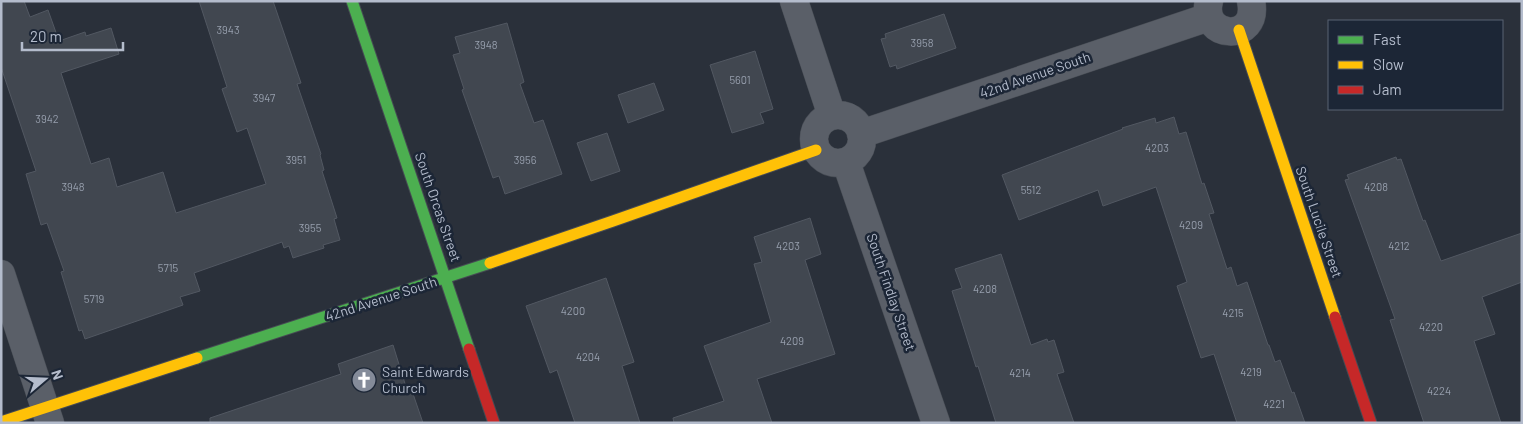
<svg xmlns="http://www.w3.org/2000/svg" width="1523" height="424" viewBox="0 0 1523 424" font-family="Barlow,sans-serif">
<style>
.building{fill:#414750;stroke:#525862}
.lines{fill:none;stroke-linecap:round;stroke-linejoin:round}
.street-casing{stroke:#464b53;stroke-width:29}
.fast-casing{stroke:#464b53;stroke-width:13}
.slow-casing{stroke:#464b53;stroke-width:13}
.jam-casing{stroke:#464b53;stroke-width:13}
.street{stroke:#5a5f68;stroke-width:28}
.fast{stroke:#4caf50;stroke-width:11}
.slow{stroke:#ffc107;stroke-width:11}
.jam{stroke:#c62828;stroke-width:11}
.labels{text-anchor:middle;stroke-width:5;stroke-linejoin:round;paint-order:stroke}
.number-label{font-size:11px;fill:#979fad}
.street-label{font-size:14px;fill:#b4bccc;stroke:#1c2636}
.poi-label{font-size:14px;fill:#b4bccc;stroke:#1c2636;text-anchor:start}
</style>
<rect width="100%" height="100%" fill="#2a303a"/>
<!-- building -->
<path class="building" d="M1,1H24L30,17L48,10L59,41L85,32L86,36L111,28L119,54L61,73L91,164L109,158L117,187L163,172L176,213L266,184L247,128L237,132L222,89L227,87L199,1H273L301,83L297,84L321,154L320,155L324,170L322,171L337,218L334,219L340,240L323,245L324,248L293,258L289,246L284,248L282,242L194,273L200,291L180,297L183,305L85,339L82,330L79,331L61,272L64,271L47,223L41,225L26,174L36,171L1,67Z
M944,14L956,48L897,69L896,65L890,67L881,39L886,38L885,34Z
M507,23L524,82L520,84L534,123L543,120L562,174L505,194L499,176L493,178L462,90L464,89L453,55L460,53L455,37Z
M755,51L773,109L760,113L764,123L732,133L710,65Z
M654,83L664,110L628,123L618,95Z
M1174,117L1179,134L1186,132L1202,184L1204,183L1214,213L1209,214L1227,269L1231,267L1237,286L1247,282L1268,345H1269L1275,362L1280,360L1292,393L1294,392L1305,423H1237L1214,354L1201,358L1177,286L1187,282L1156,187L1103,206L1098,190L1019,220L1002,175L1123,129L1122,128L1155,118L1156,123Z
M607,133L620,171L591,181L577,143Z
M1396,157L1397,160L1401,159L1423,221L1425,220L1441,261L1522,233V282L1482,297L1495,334L1474,341L1501,423H1424L1390,320L1395,319L1345,180L1349,179L1347,175Z
M810,218L821,254L805,260L835,354L757,379L772,423H674L673,418L724,401L704,346L771,322L754,264L762,262L754,237Z
M1001,254L1031,345L1047,339L1048,342L1054,340L1064,372L1057,374L1074,423H996L978,366L976,367L952,291L962,288L955,269Z
M606,278L634,362L622,366L640,423H575L557,370L550,373L526,306Z
M393,345L406,387L410,385L423,423H210V418L341,374L338,364Z"/>
<g class="lines">
<defs>
<path id="street" d="M794,1L832,116
M1209,1C1199,39 1260,44 1251,1
M814 139a24 24 0 1 1 48 0a24 24 0 1 1-48 0Z
M861,134L1209,17
M846,162L936,423
M1,274L50,423"/>
<path id="fast" d="M352,1L469,349
M197,358L490,263"/>
<path id="slow" d="M1239,30L1335,317
M490,263L613,221L816,150
M1,422L197,358"/>
<path id="jam" d="M1335,317L1371,423
M469,349L494,423"/>
</defs>
<!-- street casing -->
<use href="#street" class="street-casing"/>
<!-- fast casing -->
<use href="#fast" class="fast-casing"/>
<!-- slow casing -->
<use href="#slow" class="slow-casing"/>
<!-- jam casing -->
<use href="#jam" class="jam-casing"/>
<!-- street -->
<use href="#street" class="street"/>
<!-- fast -->
<use href="#fast" class="fast"/>
<!-- slow -->
<use href="#slow" class="slow"/>
<!-- jam -->
<use href="#jam" class="jam"/>
</g>
<!-- icons -->
<defs>
<symbol id="church-disc" viewBox="-11 -11 22 22"><circle r="9.5" fill="#848b99" stroke="#1c2636"/><path d="M-1.2-6h2.4v3.5h3.3v2.4h-3.3V6h-2.4V-.1h-3.3v-2.4h3.3Z" fill="#fff"/></symbol>
</defs>
<g fill-rule="evenodd">
<use href="#church-disc" x="350" y="366" width="28" height="28"/>
</g>
<g class="labels">
<!-- number labels -->
<g class="number-label">
<text x="228" y="34">3943</text>
<text x="922" y="47">3958</text>
<text x="486" y="49">3948</text>
<text x="740" y="84">5601</text>
<text x="264" y="102">3947</text>
<text x="47" y="123">3942</text>
<text x="1157" y="152">4203</text>
<text x="296" y="164">3951</text>
<text x="525" y="164">3956</text>
<text x="73" y="191">3948</text>
<text x="1376" y="191">4208</text>
<text x="1031" y="194">5512</text>
<text x="1191" y="229">4209</text>
<text x="310" y="232">3955</text>
<text x="788" y="250">4203</text>
<text x="1399" y="250">4212</text>
<text x="168" y="272">5715</text>
<text x="985" y="293">4208</text>
<text x="94" y="303">5719</text>
<text x="573" y="315">4200</text>
<text x="1233" y="317">4215</text>
<text x="1431" y="331">4220</text>
<text x="792" y="345">4209</text>
<text x="588" y="361">4204</text>
<text x="1251" y="376">4219</text>
<text x="1020" y="377">4214</text>
<text x="1439" y="395">4224</text>
<text x="1274" y="408">4221</text>
</g>
<!-- street labels -->
<g class="street-label">
<text transform="translate(1035 75) rotate(-19)" y="5">42nd Avenue South</text>
<text transform="translate(438 207) rotate(71)" y="5">South Orcas Street</text>
<text transform="translate(1319 222) rotate(71)" y="5">South Lucile Street</text>
<text transform="translate(891 292) rotate(71)" y="5">South Findlay Street</text>
<text transform="translate(381 299) rotate(-18)" y="5">42nd Avenue South</text>
</g>
<!-- poi labels -->
<g class="poi-label">
<text x="382" y="377">Saint Edwards<tspan x="382" dy="16">Church</tspan></text>
</g>
</g>
<!-- border -->
<rect width="1523" height="424" fill="none" stroke="#b4bccc" stroke-width="5"/>
<!-- legend -->
<rect x="1328" y="20" width="175" height="90" fill="#1c2636" stroke="#596272"/>
<rect x="1338" y="36" width="25" height="8" fill="#4caf50" stroke="#596272"/>
<text x="1373" y="45" font-size="15" fill="#b4bccc">Fast</text>
<rect x="1338" y="61" width="25" height="8" fill="#ffc107" stroke="#596272"/>
<text x="1373" y="70" font-size="15" fill="#b4bccc">Slow</text>
<rect x="1338" y="86" width="25" height="8" fill="#c62828" stroke="#596272"/>
<text x="1373" y="95" font-size="15" fill="#b4bccc">Jam</text>
<!-- north arrow -->
<g transform="translate(45 379) rotate(71)" stroke="#1c2636" stroke-width="4" paint-order="stroke">
<path d="M0-4L9 19L0 12L-9 19Z" fill="#b4bccc"/>
<text y="-8" font-size="14" font-weight="bold" text-anchor="middle" fill="#b4bccc">N</text>
</g>
<!-- scale -->
<path d="M22 42v8h101v-8" fill="none" stroke="#b4bccc" stroke-width="2.5"/>
<text x="30" y="42" font-size="15" fill="#b4bccc" stroke="#1c2636" stroke-width="4" paint-order="stroke">20 m</text>
</svg>
